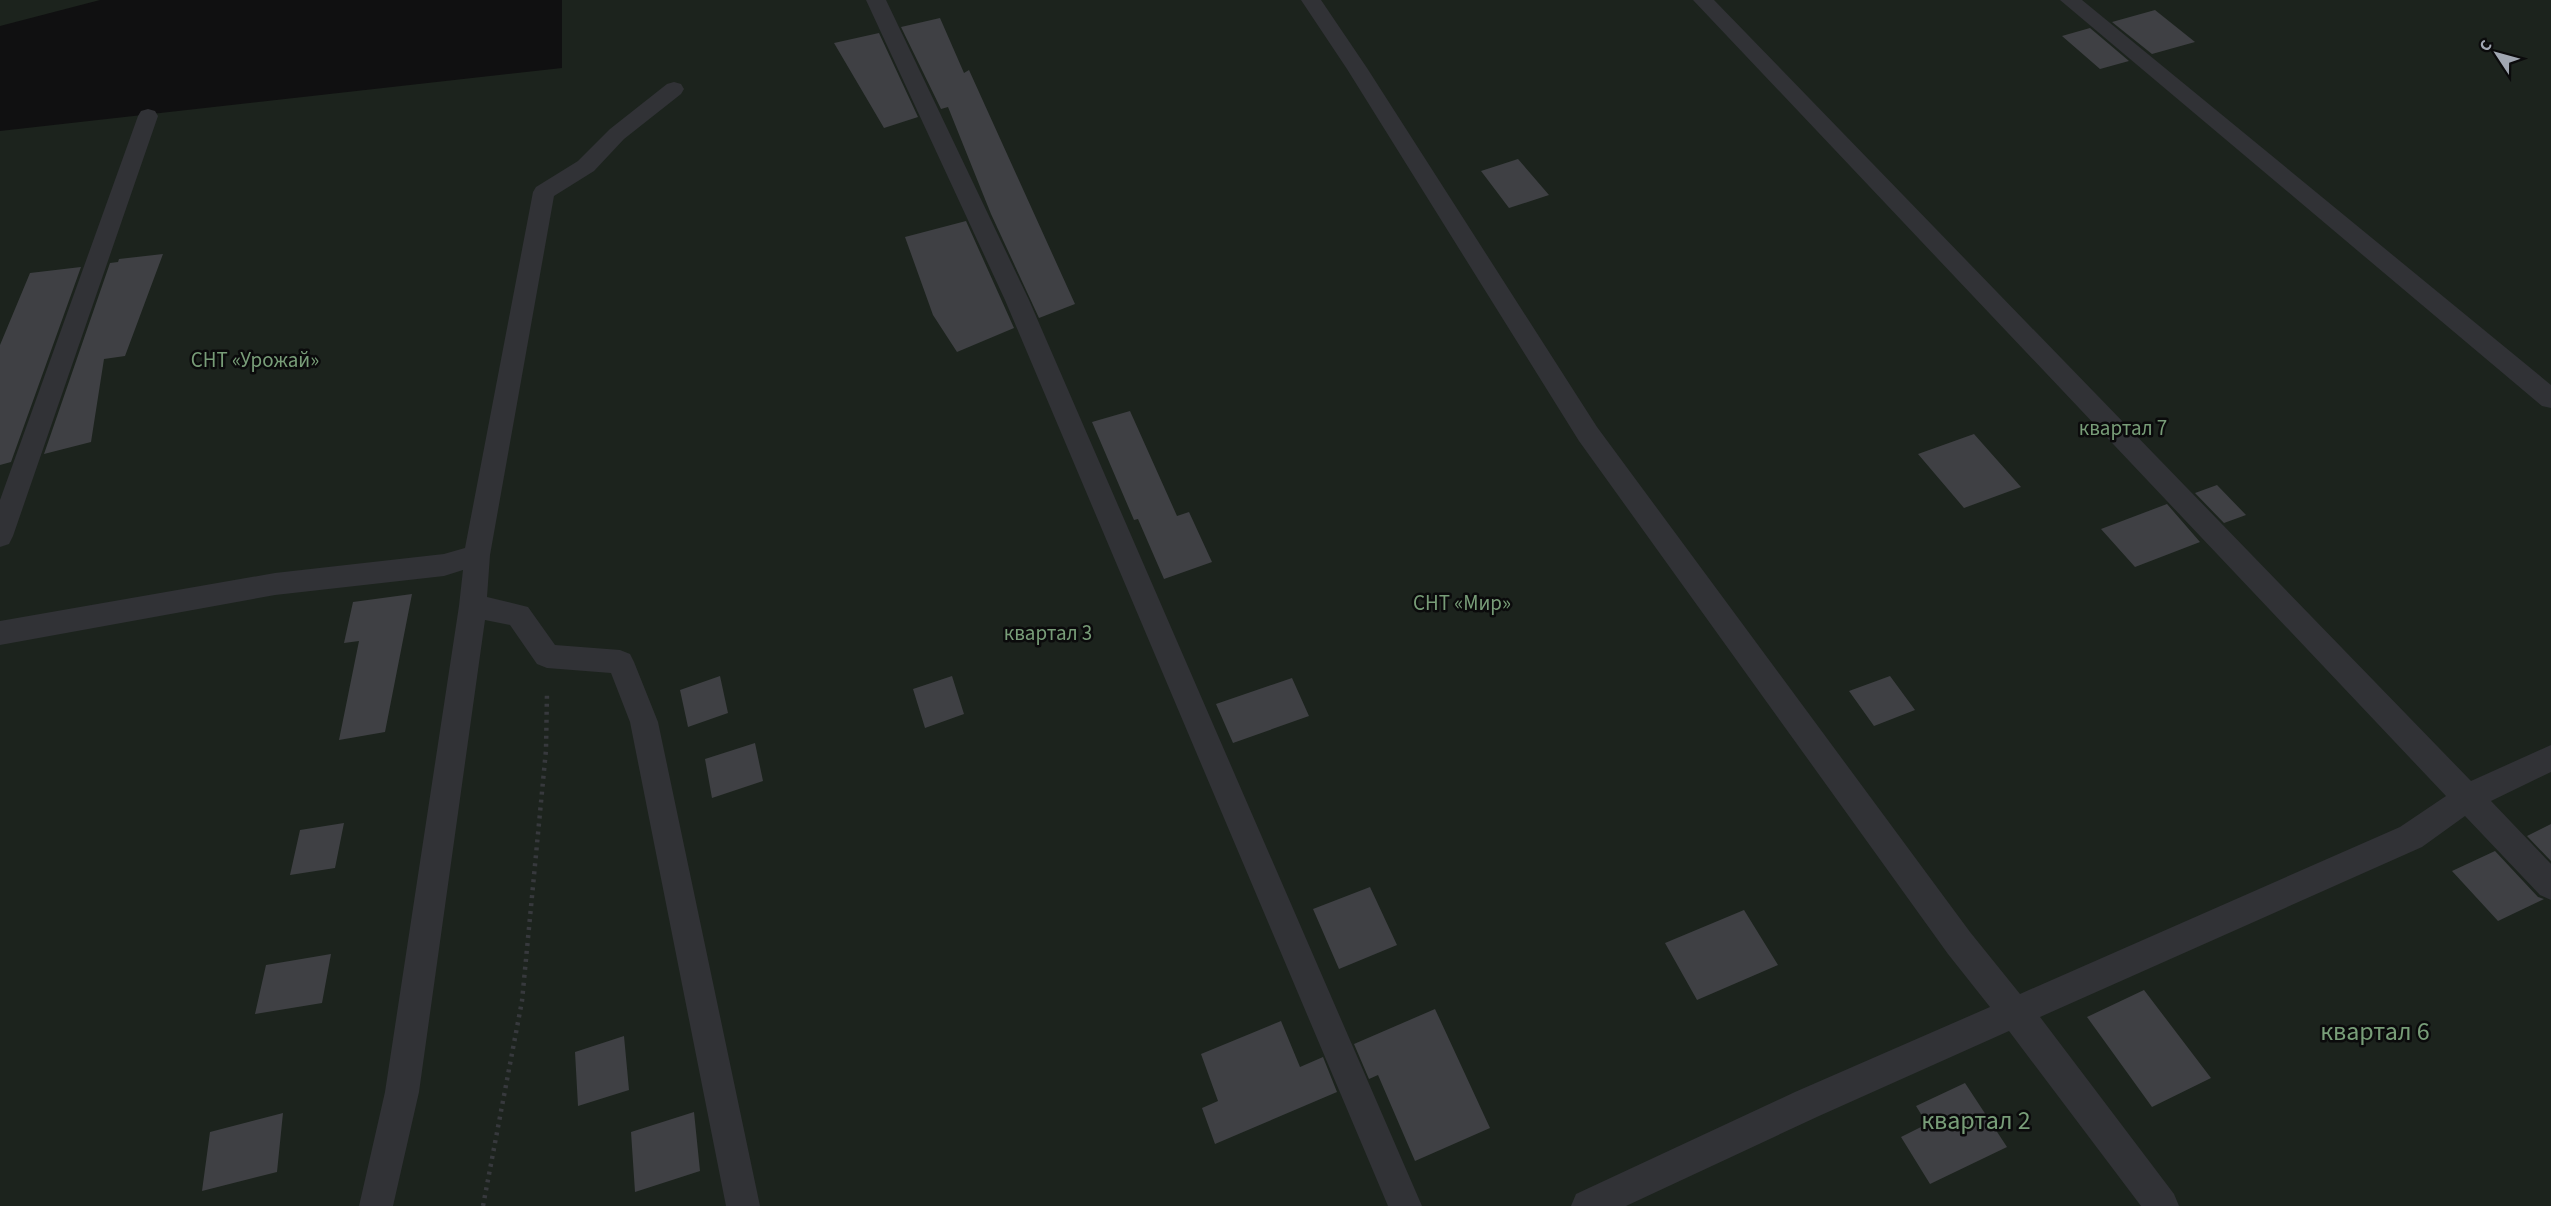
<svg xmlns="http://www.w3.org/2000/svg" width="2551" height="1206" viewBox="0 0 2551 1206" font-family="'Source Sans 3',sans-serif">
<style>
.green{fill:#1c231d}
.building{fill:#3f4044}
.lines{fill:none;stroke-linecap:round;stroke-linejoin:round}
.path{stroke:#37393d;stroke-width:4.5;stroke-dasharray:3 5;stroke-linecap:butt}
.lane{fill:#313236;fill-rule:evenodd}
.labels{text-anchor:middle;stroke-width:5;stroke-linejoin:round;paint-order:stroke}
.park-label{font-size:21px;fill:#789d78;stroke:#0b0b0c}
.near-park-label{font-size:26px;fill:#789d78;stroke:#0b0b0c}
</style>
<rect width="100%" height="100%" fill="#101011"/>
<!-- green -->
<path class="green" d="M0,0H100L0,26Z
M562,0H2551V1206H0V131L562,68Z"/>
<!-- building -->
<path class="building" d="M2155,10L2195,42L2152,54L2112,22Z
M940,18L964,73L969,70L1075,304L1039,318L991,214L948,107L941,109L901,27Z
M2090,28L2129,61L2100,69L2062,36Z
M879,33L918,117L884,128L834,43Z
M1518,159L1549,195L1509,208L1481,171Z
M966,221L1014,328L957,352L933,315L905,237Z
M163,254L125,356L104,359L91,442L44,454L110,263L118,262L119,259Z
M81,267L11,462L0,465V345L30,273Z
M1130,411L1177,516L1189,512L1212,562L1164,579L1138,519L1134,520L1092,422Z
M1974,434L2021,487L1964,508L1918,454Z
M2217,485L2246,515L2224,523L2195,493Z
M2167,504L2200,542L2135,567L2101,529Z
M412,594L385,732L339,740L359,641L344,643L353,602Z
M720,676L728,713L688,727L680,690Z
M952,676L964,714L925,728L913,689Z
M1890,676L1915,710L1874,726L1849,691Z
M1292,678L1309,716L1233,743L1216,704Z
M755,743L763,781L712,798L705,759Z
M344,823L335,868L290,875L300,830Z
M2551,824V861L2527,836Z
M2495,851L2538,897L2544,899L2498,921L2452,871Z
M1370,887L1397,945L1339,969L1313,909Z
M1744,910L1778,965L1697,1000L1665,943Z
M331,954L322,1003L255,1014L266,965Z
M2144,990L2211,1078L2152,1107L2087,1017Z
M1435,1009L1490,1128L1415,1161L1378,1075L1369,1079L1354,1044Z
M1281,1021L1300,1067L1323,1057L1337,1092L1215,1144L1202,1108L1218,1101L1201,1054Z
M624,1036L629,1090L578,1106L575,1052Z
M1965,1083L2007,1147L1930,1184L1901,1137L1927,1124L1916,1106Z
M694,1112L700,1171L635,1192L631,1132Z
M283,1113L277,1172L202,1191L210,1132Z"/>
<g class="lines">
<!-- path -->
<path class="path" d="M483,1206L522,1001L546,750L547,693"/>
<!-- lane -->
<path class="lane" d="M866,0H886L1029,300L1422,1206H1388L1005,300Z
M1301,0H1321L1367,68L1597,427L1970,932L2020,994L2400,827L2446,796L1693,0H1714L2471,781L2551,745V772L2491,801L2551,864V900L2540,895L2465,816L2422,847L2040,1017L2174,1194L2179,1206H2141L2009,1031L1819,1116L1626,1206H1571L1576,1194L1795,1092L1990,1007L1948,954L1579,441L1347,69Z
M2060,0H2082L2551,385V408L2542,406Z
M674,82L681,84L684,89L681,94L624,139L594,171L554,196L490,555L487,597L528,607L555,645L620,650L630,654L634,662L658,722L760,1206H726L630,722L611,673L547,668L537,664L510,625L485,620L419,1092L393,1206H359L385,1092L459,606L463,570L444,576L275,595L0,645V621L275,573L444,554L465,548L533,192L536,187L578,161L610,129L667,84Z
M148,109L155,111L158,116L13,536L9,544L0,547V500L138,116L141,111Z"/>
</g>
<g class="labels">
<!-- park labels -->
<g class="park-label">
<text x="255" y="367">СНТ «Урожай»</text>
<text x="2123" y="435">квартал 7</text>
<text x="1462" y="610">СНТ «Мир»</text>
<text x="1048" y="640">квартал 3</text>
</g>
<!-- near-park labels -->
<g class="near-park-label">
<text x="2375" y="1040">квартал 6</text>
<text x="1976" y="1129">квартал 2</text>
</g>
</g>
<!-- north arrow -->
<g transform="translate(2497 54) rotate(306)" stroke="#0b0b0c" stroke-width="4.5" paint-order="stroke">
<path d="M0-4.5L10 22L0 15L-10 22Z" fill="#a1a7b2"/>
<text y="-9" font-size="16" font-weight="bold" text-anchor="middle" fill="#a1a7b2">С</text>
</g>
</svg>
